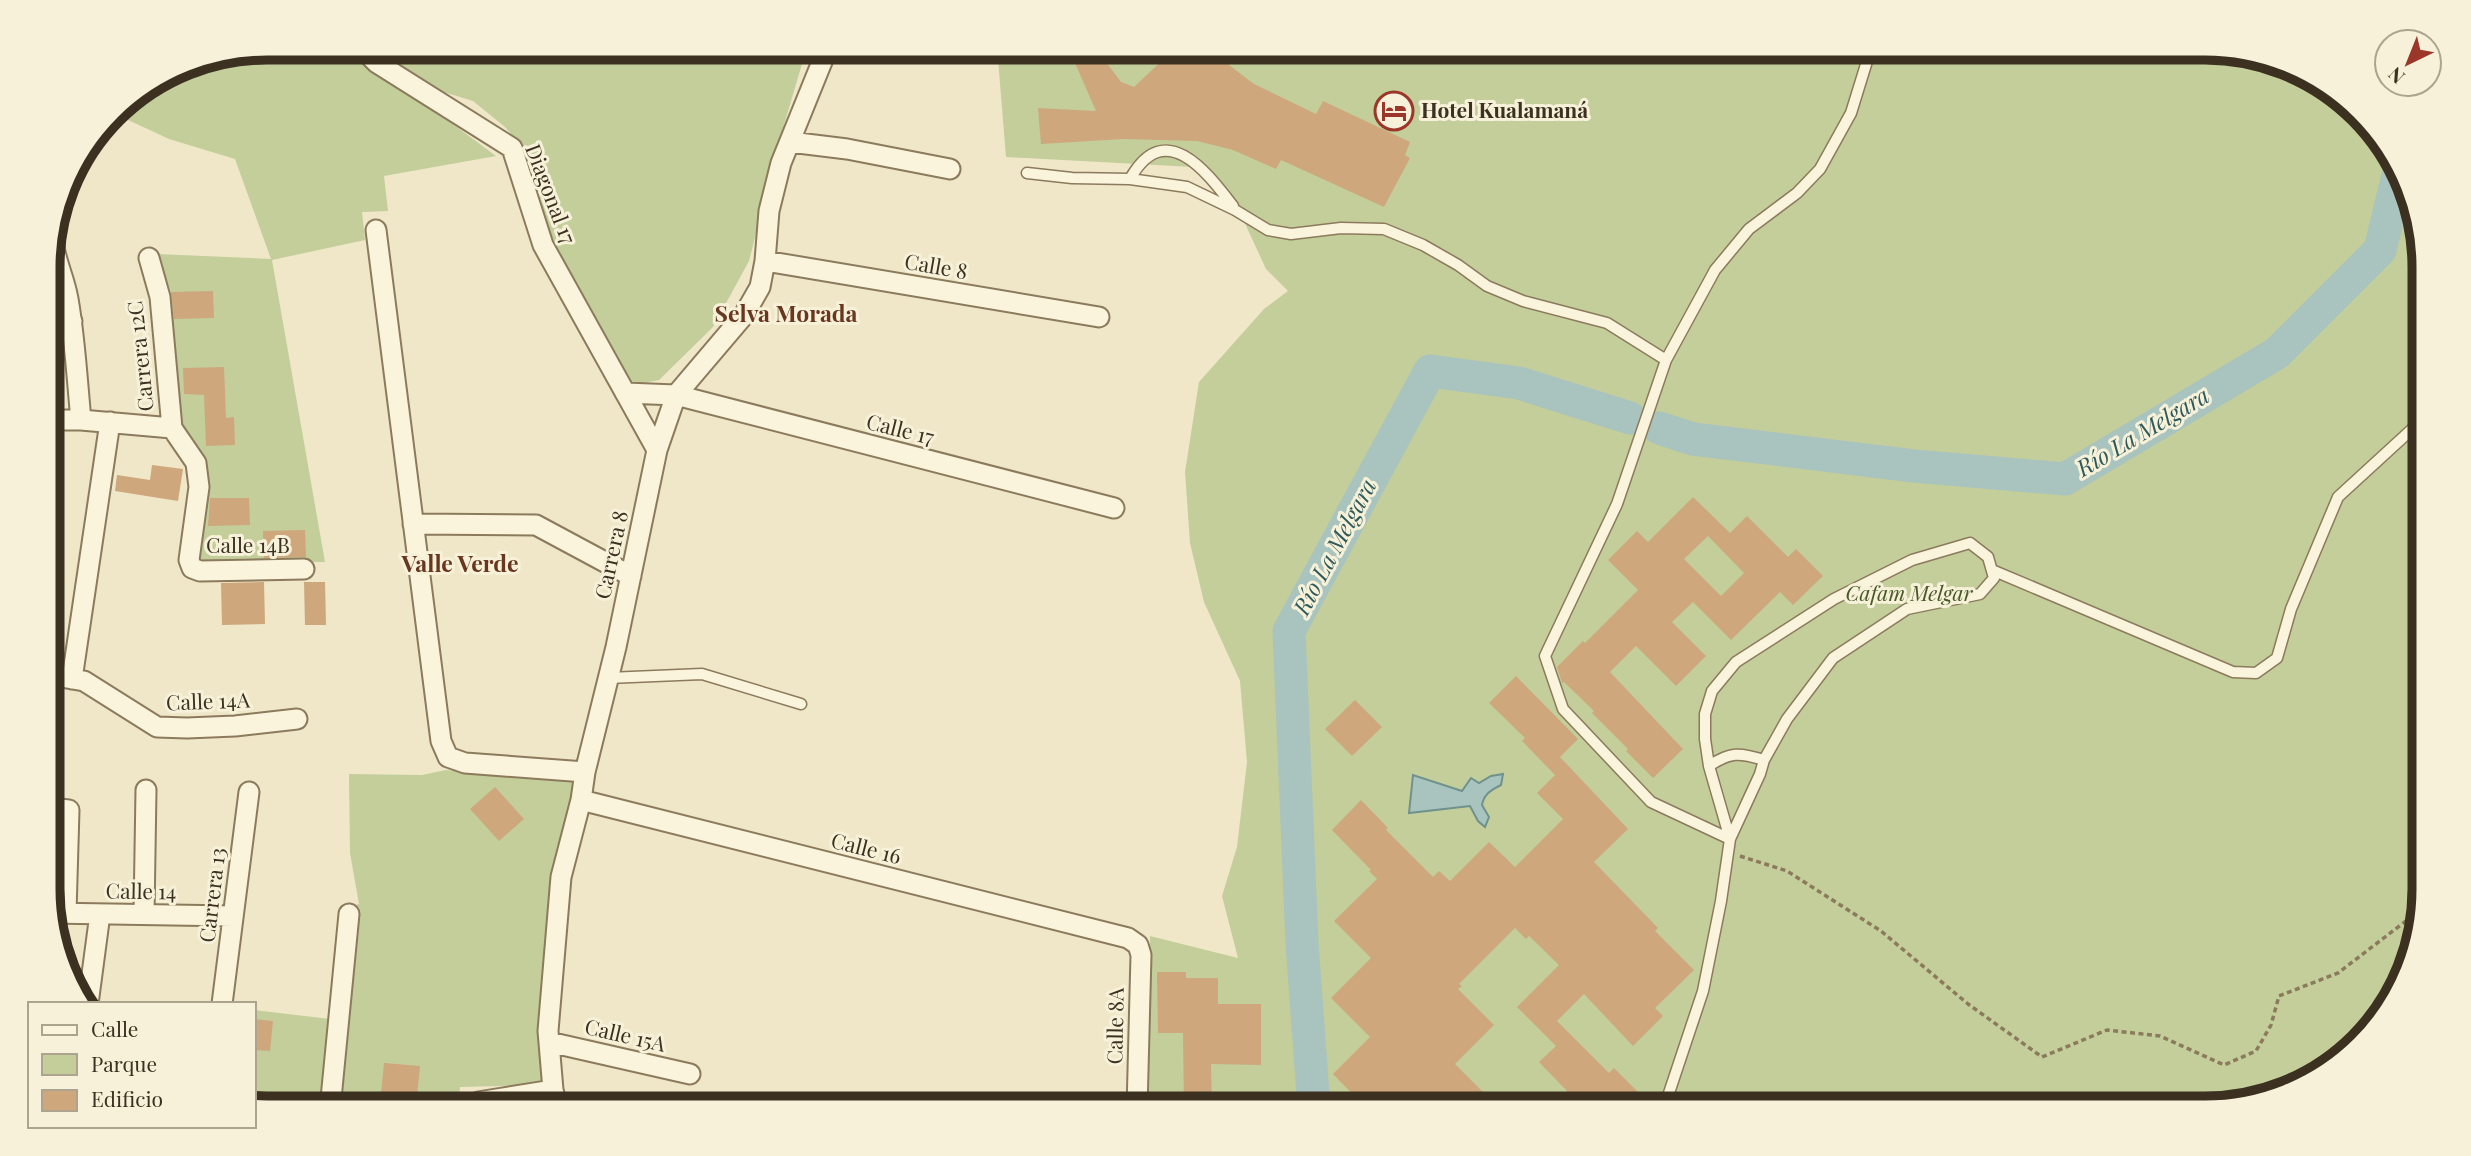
<svg xmlns="http://www.w3.org/2000/svg" width="2471" height="1156" viewBox="0 0 2471 1156" font-family="'Playfair Display',serif">
<style>
.green{fill:#c3ce9b}
.water{fill:#a9c3be;stroke:#6f928d;stroke-width:2}
.lines{fill:none;stroke-linecap:round;stroke-linejoin:round}
.river{stroke:#a9c3be;stroke-width:33}
.building{fill:#cea77d;fill-rule:evenodd}
.service-casing{stroke:#8c7a5c;stroke-width:13}
.minor-casing{stroke:#8c7a5c;stroke-width:23}
.path{stroke:#8c7a5c;stroke-width:3.5;stroke-dasharray:5 3.5;stroke-linecap:butt}
.service{stroke:#faf4dc;stroke-width:10}
.minor{stroke:#faf4dc;stroke-width:19}
.labels{text-anchor:middle;stroke-width:6;stroke-linejoin:round;paint-order:stroke}
.poi-label{font-size:21px;font-weight:bold;fill:#3c3020;stroke:#f6f1d8;text-anchor:start}
.street-label{font-size:21px;fill:#3c3020;stroke:#f6f1d8}
.park-label{font-size:21px;font-style:italic;fill:#475926;stroke:#f6f1d8}
.neighbourhood-label{font-size:23px;font-weight:bold;fill:#69361f;stroke:#f6f1d8}
.water-label{font-size:23px;font-style:italic;fill:#2f5a5c;stroke:#f6f1d8}
.rim{fill:none;stroke:#3c3020;stroke-width:9}
</style>
<rect width="100%" height="100%" fill="#efe7c8"/>
<!-- green -->
<path class="green" d="M267,47H349L372,69L408,91L496,156L384,176L388,211L362,212L365,240L272,260L325,562L199,561V522L180,431L171,292L157,254L271,259L235,159L169,139L113,113L122,102L183,64Z
M365,47H807L781,135L749,261L713,327L659,380L632,385L564,269L545,220L532,158L505,127L473,101L421,85Z
M997,47H2204L2289,64L2379,134L2422,239L2424,890L2407,974L2370,1034L2326,1072L2218,1108L1331,1109L1329,1092V1109H1148L1150,936L1238,958L1222,896L1237,847L1247,762L1240,681L1204,602L1190,543L1185,472L1199,382L1264,309L1288,291L1266,269L1236,204L1193,167L1006,157Z
M446,770L577,781L548,1085L460,1087L458,1109H335L353,906L359,904L350,853L349,774L422,775Z
M254,1010L330,1019L320,1109H267L254,1106Z"/>
<!-- water -->
<path class="water" d="M1503,774L1501,785C1491,790 1484,794 1482,805L1489,817L1485,827L1478,821L1470,806L1409,813L1413,775L1462,791L1471,778L1479,783L1491,776Z"/>
<g class="lines">
<!-- river -->
<path class="river" d="M1659,428L1693,439L1914,466L2065,479L2277,353L2380,250L2397,179
M1314,1109L1302,943L1289,631L1430,371L1519,383L1630,418"/>
</g>
<!-- building -->
<path class="building" d="M1068,47H1099L1106,62L1121,82L1134,87L1169,54L1165,47H1252L1229,65L1254,84L1316,114L1323,101L1410,142L1405,155L1410,158L1384,207L1281,160L1276,169L1233,150L1197,141L1123,139L1041,144L1038,108L1096,111Z
M213,291L214,318L174,319L171,292Z
M224,367L226,418L234,417L235,445L206,446L204,395L184,394L183,368Z
M152,465L183,469L178,501L115,491L117,475L150,480Z
M1693,497L1730,533L1747,516L1788,557L1796,549L1823,576L1793,605L1780,592L1731,640L1693,602L1672,622L1706,656L1676,686L1636,646L1610,672L1683,749L1653,778L1626,751L1628,749L1592,713L1594,711L1564,682L1562,683L1557,667L1583,641L1585,643L1638,590L1608,560L1637,531L1648,542ZM1708,536L1744,573L1721,596L1684,559Z
M210,498H249L250,525L208,526Z
M305,530L306,557L264,558L263,531Z
M264,582L265,624L222,625L221,583Z
M304,582H325L326,625H305Z
M1516,676L1578,739L1560,757L1628,829L1594,862L1658,928L1655,931L1694,970L1655,1008L1663,1016L1633,1046L1584,994L1557,1021L1609,1073L1614,1068L1641,1095L1627,1108H1551L1567,1091L1539,1062L1556,1046L1517,1007L1559,965L1529,936L1526,939L1515,928L1459,984L1462,986L1458,989L1494,1025L1455,1064L1491,1100L1483,1108H1440L1432,1100L1424,1108L1367,1109L1333,1074L1370,1037L1331,998L1371,958L1334,921L1377,879L1369,871L1371,870L1332,830L1361,800L1388,828L1386,830L1433,877L1439,871L1450,881L1489,842L1515,867L1563,819L1537,793L1555,775L1522,741L1525,738L1489,703Z
M1355,700L1382,727L1352,756L1325,729Z
M495,787L524,819L499,841L470,809Z
M1157,972H1186V978H1218V1004H1261V1065L1211,1064L1212,1108H1184L1183,1033H1158Z
M254,1019L273,1021L270,1051L254,1050Z
M384,1063L420,1066L417,1096L381,1093Z"/>
<g class="lines">
<defs>
<path id="service" d="M1027,173L1072,178L1130,179L1187,187L1235,210L1268,230L1291,234L1341,228L1384,229L1423,245L1458,265L1487,286L1523,301L1607,323L1666,360
M1130,179C1165,117 1206,171 1233,206
M1992,570L2233,672L2256,673L2277,658L2291,609L2338,497L2422,420
M608,678L702,674L801,704
M1709,766L1730,839
M1730,839L1651,802L1563,709L1545,656L1617,504L1666,360L1715,270L1749,229L1797,193L1820,169L1851,113L1868,58L1875,47
M1664,1108L1703,991L1721,901L1730,839L1760,774L1764,760L1787,719L1833,658L1907,609L1980,594L1994,578L1988,557L1970,543L1912,560L1834,599L1736,662L1712,691L1705,714V739L1709,766C1730,752 1739,752 1764,760"/>
<path id="minor" d="M361,47L377,63L512,148L543,245L657,450
M790,142L847,149L950,169
M376,230L441,741L448,757L465,763L585,772
M52,235C54,259 64,276 68,299C75,339 77,379 81,420
M149,258L160,297L172,428L196,463L199,487L189,560L192,568L200,571L304,569
M765,261L1099,317
M48,320L72,321
M625,393L676,395L1114,508
M48,420H81L172,428
M413,524L536,525L631,576
M49,675L84,681L157,727L187,728L235,726L297,719
M72,679L110,422
M581,800L1128,938L1138,945L1141,955L1137,1109
M49,808L69,810L66,913
M49,913L233,916
M144,914L146,790
M88,1004L100,914
M222,1004L249,792
M549,1042L690,1074
M330,1109L349,914
M470,1109L478,1102L553,1090
M558,1109L553,1090L548,1031L561,877L581,800L585,772L616,647L657,450L676,395L744,315L760,287L765,261L769,211L781,163L828,47"/>
</defs>
<!-- service casing -->
<use href="#service" class="service-casing"/>
<!-- minor casing -->
<use href="#minor" class="minor-casing"/>
<!-- path -->
<path class="path" d="M1740,856L1787,871L1881,931L1968,1004L2042,1057L2107,1030L2160,1036L2224,1065L2256,1051L2271,1025L2279,996L2338,973L2419,911"/>
<!-- service -->
<use href="#service" class="service"/>
<!-- minor -->
<use href="#minor" class="minor"/>
</g>
<!-- icons -->
<defs>
<symbol id="hotel-ring" viewBox="-11 -11 22 22"><circle r="9.5" fill="#f6f1d8" stroke="#9c362b" stroke-width="1.5"/><path d="M-6-4.5h1.5V1H6V5H4.5V3h-9V5H-6ZM-4 0a1.8 1.8 0 1 1 3.6 0ZM.5 0V-2.5h3Q6-2.5 6 0Z" fill="#9c362b"/></symbol>
</defs>
<g fill-rule="evenodd">
<use href="#hotel-ring" x="1372" y="89" width="44" height="44"/>
</g>
<g class="labels">
<!-- poi labels -->
<g class="poi-label">
<text x="1421" y="118">Hotel Kualamaná</text>
</g>
<!-- street labels -->
<g class="street-label">
<text transform="translate(550 194) rotate(69)" y="7">Diagonal 17</text>
<text transform="translate(936 267) rotate(10)" y="7">Calle 8</text>
<text transform="translate(141 356) rotate(-96)" y="7">Carrera 12C</text>
<text transform="translate(900 430) rotate(14)" y="7">Calle 17</text>
<text x="248" y="553">Calle 14B</text>
<text transform="translate(612 555) rotate(-78)" y="7">Carrera 8</text>
<text transform="translate(208 702) rotate(-2)" y="7">Calle 14A</text>
<text transform="translate(866 849) rotate(14)" y="7">Calle 16</text>
<text transform="translate(141 892) rotate(1)" y="7">Calle 14</text>
<text transform="translate(213 895) rotate(-83)" y="7">Carrera 13</text>
<text transform="translate(1116 1026) rotate(-89)" y="7">Calle 8A</text>
<text transform="translate(625 1036) rotate(13)" y="7">Calle 15A</text>
</g>
<!-- park labels -->
<g class="park-label">
<text x="1909" y="601">Cafam Melgar</text>
</g>
<!-- neighbourhood labels -->
<g class="neighbourhood-label">
<text x="786" y="322">Selva Morada</text>
<text x="460" y="572">Valle Verde</text>
</g>
<!-- water labels -->
<g class="water-label">
<text transform="translate(2143 432) rotate(-31)" y="8">Río La Melgara</text>
<text transform="translate(1335 547) rotate(-62)" y="8">Río La Melgara</text>
</g>
</g>
<!-- crop -->
<path d="M0 0H2471V1156H0ZM267 60H2205A207 207 0 0 1 2412 267V889A207 207 0 0 1 2205 1096H267A207 207 0 0 1 60 889V267A207 207 0 0 1 267 60Z" fill="#f6f1d8" fill-rule="evenodd"/>
<path class="rim" d="M267 60H2205A207 207 0 0 1 2412 267V889A207 207 0 0 1 2205 1096H267A207 207 0 0 1 60 889V267A207 207 0 0 1 267 60Z"/>
<!-- legend -->
<rect x="28" y="1002" width="228" height="126" fill="#f6f1d8" stroke="#aca48e" stroke-width="2"/>
<rect x="42" y="1025" width="35" height="10" fill="#faf4dc" stroke="#aca48e" stroke-width="2"/>
<text x="91" y="1037" font-size="21" fill="#3c3020">Calle</text>
<rect x="42" y="1054" width="35" height="21" fill="#c3ce9b" stroke="#aca48e" stroke-width="2"/>
<text x="91" y="1072" font-size="21" fill="#3c3020">Parque</text>
<rect x="42" y="1090" width="35" height="21" fill="#cea77d" stroke="#aca48e" stroke-width="2"/>
<text x="91" y="1107" font-size="21" fill="#3c3020">Edificio</text>
<!-- north arrow -->
<g transform="translate(2408 63) rotate(223)"><circle r="33" fill="#f6f1d8" stroke="#aca48e" stroke-width="2"/>
<path d="M0-5L12 26L0 18L-12 26Z" fill="#9c362b"/>
<text y="-10" font-size="19" font-weight="bold" text-anchor="middle" fill="#3c3020">N</text>
</g>
</svg>
